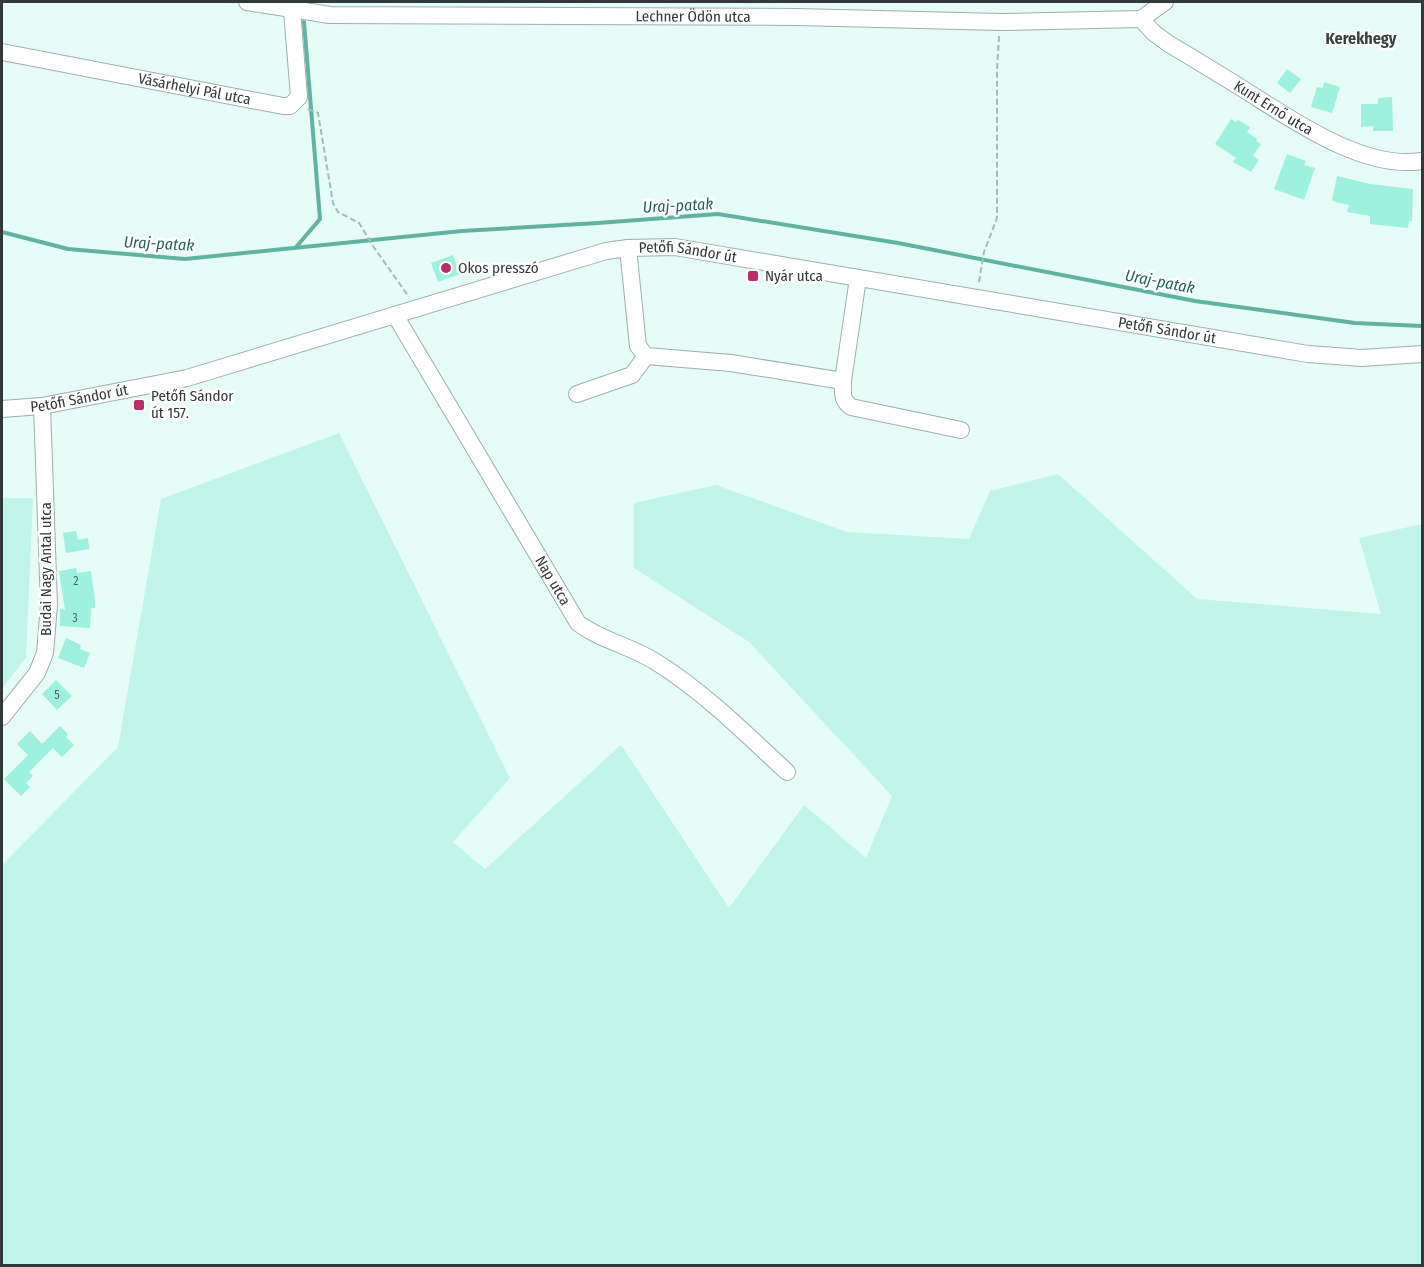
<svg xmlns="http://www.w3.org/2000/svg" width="1424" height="1267" viewBox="0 0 1424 1267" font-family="'Fira Sans Condensed',sans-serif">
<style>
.green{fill:#c2f5ea}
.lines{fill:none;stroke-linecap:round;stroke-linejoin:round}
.stream{stroke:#61b2a3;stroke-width:4}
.building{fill:#9ef0df}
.minor-casing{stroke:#9bb0ab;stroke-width:18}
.path{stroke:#a8bab6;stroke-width:2;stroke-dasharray:6 3;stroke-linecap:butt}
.minor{stroke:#fff;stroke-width:16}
.poi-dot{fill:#b92e68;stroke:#fff;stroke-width:2}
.labels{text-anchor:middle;stroke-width:5;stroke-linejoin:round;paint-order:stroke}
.number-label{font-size:12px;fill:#4c6862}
.street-label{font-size:15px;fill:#313a38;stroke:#fff}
.poi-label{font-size:15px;fill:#313a38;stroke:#fff;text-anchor:start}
.neighbourhood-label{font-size:16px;font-weight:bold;fill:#314440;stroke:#fff}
.water-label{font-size:16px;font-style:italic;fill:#206257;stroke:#fff}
</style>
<rect width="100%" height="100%" fill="#e6fcf7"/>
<!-- green -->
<path class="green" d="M339,433L510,778L453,842L485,869L621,745L729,908L804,805L866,858L892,796L749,642L634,568V503L716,485L847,532L969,539L990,491L1058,474L1197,599L1381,614L1359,538L1422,524V1265H2V865L118,747L161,499Z
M2,498H33L26,658L2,688Z"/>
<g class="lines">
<!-- stream -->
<path class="stream" d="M2,232L68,249L185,259L462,231L598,223L718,214L898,243L1195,301L1355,323L1422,326
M297,246L320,219L304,22"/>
</g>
<!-- building -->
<path class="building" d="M1287,69L1301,79L1290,93L1277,83Z
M1324,82L1340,87L1332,113L1311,107L1317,87L1323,88Z
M1392,97L1393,131H1373V126L1361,127V104H1378V98Z
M1231,119L1236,122L1238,120L1250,127L1247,132L1257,139L1256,141L1261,144L1253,156L1259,160L1251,172L1233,162L1236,158L1215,144Z
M1287,154L1306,161L1304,165L1315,168L1304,200L1274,189Z
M1337,176L1370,184L1413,189L1412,221H1409L1408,228L1370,224V216L1347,212L1349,205L1332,201Z
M453,255L460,274L438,282L431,263Z
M76,531L78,540L88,538L89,549L66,553L63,533Z
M76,568L77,573L91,571L95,600V608H91L90,628L60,626V609L65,610L59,571Z
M66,638L81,645L80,649L90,653L84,668L58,658Z
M56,680L72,696L57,710L42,694Z
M60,726L68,734L66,737L74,745L62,757L53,748L29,772L33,776L26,783L30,787L21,796L4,779L28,755L17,744L30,731L42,744Z"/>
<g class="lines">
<defs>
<g id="minor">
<path id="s1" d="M247,2L330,15L797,17L1001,22L1141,19"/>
<path id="s2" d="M1141,19L1154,33L1169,44C1196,60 1224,77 1251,94C1297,123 1365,170 1422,161"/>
<path d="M1141,19L1165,2"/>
<path id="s3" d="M2,52L283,106H290L299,97L292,10"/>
<path d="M628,248L638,346L646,356L731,363L843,381"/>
<path d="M858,278L843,381C843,392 841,400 851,407L961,430"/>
<path id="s4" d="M395,315L578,623C600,640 631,646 656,662C704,692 745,733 787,772"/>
<path d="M577,394L632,375L646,356"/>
<path id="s5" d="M2,409L42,406L187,378L606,251L628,248L675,247L1308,354L1362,358L1422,354"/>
<path d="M2,717L37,673L45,653L49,605L42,406"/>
</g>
</defs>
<!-- minor casing -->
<use href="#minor" class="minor-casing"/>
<!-- path -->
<path class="path" d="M308,109L318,113L333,203L338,212L359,223L373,246L409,297
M979,282L984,252L997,218V70L999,36"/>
<!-- minor -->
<use href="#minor" class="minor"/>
</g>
<!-- markers -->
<g class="poi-dot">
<circle cx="446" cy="268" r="6"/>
<rect x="747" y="270" width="12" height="12" rx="3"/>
<rect x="133" y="399" width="12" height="12" rx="3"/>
</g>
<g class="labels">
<!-- number labels -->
<g class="number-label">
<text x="76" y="585">2</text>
<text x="75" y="622">3</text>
<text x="57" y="699">5</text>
</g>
<!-- street labels -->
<g class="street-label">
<text dy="5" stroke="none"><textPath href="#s1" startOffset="447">Lechner Ödön utca</textPath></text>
<text dy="5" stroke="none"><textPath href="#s3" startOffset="196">Vásárhelyi Pál utca</textPath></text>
<text dy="5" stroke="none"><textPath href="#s2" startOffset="160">Kunt Ernő utca</textPath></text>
<text dy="5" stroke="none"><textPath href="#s5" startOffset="708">Petőfi Sándor út</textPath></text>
<text dy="5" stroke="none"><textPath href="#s5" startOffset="1194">Petőfi Sándor út</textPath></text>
<text dy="5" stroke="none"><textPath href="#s5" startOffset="78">Petőfi Sándor út</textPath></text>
<text transform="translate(46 569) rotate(-90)" y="5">Budai Nagy Antal utca</text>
<text dy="5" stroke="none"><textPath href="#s4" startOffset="309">Nap utca</textPath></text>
</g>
<!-- poi labels -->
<g class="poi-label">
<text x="458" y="273">Okos presszó</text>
<text x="765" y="281">Nyár utca</text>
<text x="151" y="401">Petőfi Sándor<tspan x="151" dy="17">út 157.</tspan></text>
</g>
<!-- neighbourhood labels -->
<g class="neighbourhood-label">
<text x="1361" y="44">Kerekhegy</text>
</g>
<!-- water labels -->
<g class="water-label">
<text transform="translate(678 205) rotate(-3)" y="6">Uraj-patak</text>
<text transform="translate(159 243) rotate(3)" y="6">Uraj-patak</text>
<text transform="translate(1160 281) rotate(11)" y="6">Uraj-patak</text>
</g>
</g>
<!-- border -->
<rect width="1424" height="1267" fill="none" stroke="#313a38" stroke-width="6"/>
</svg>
